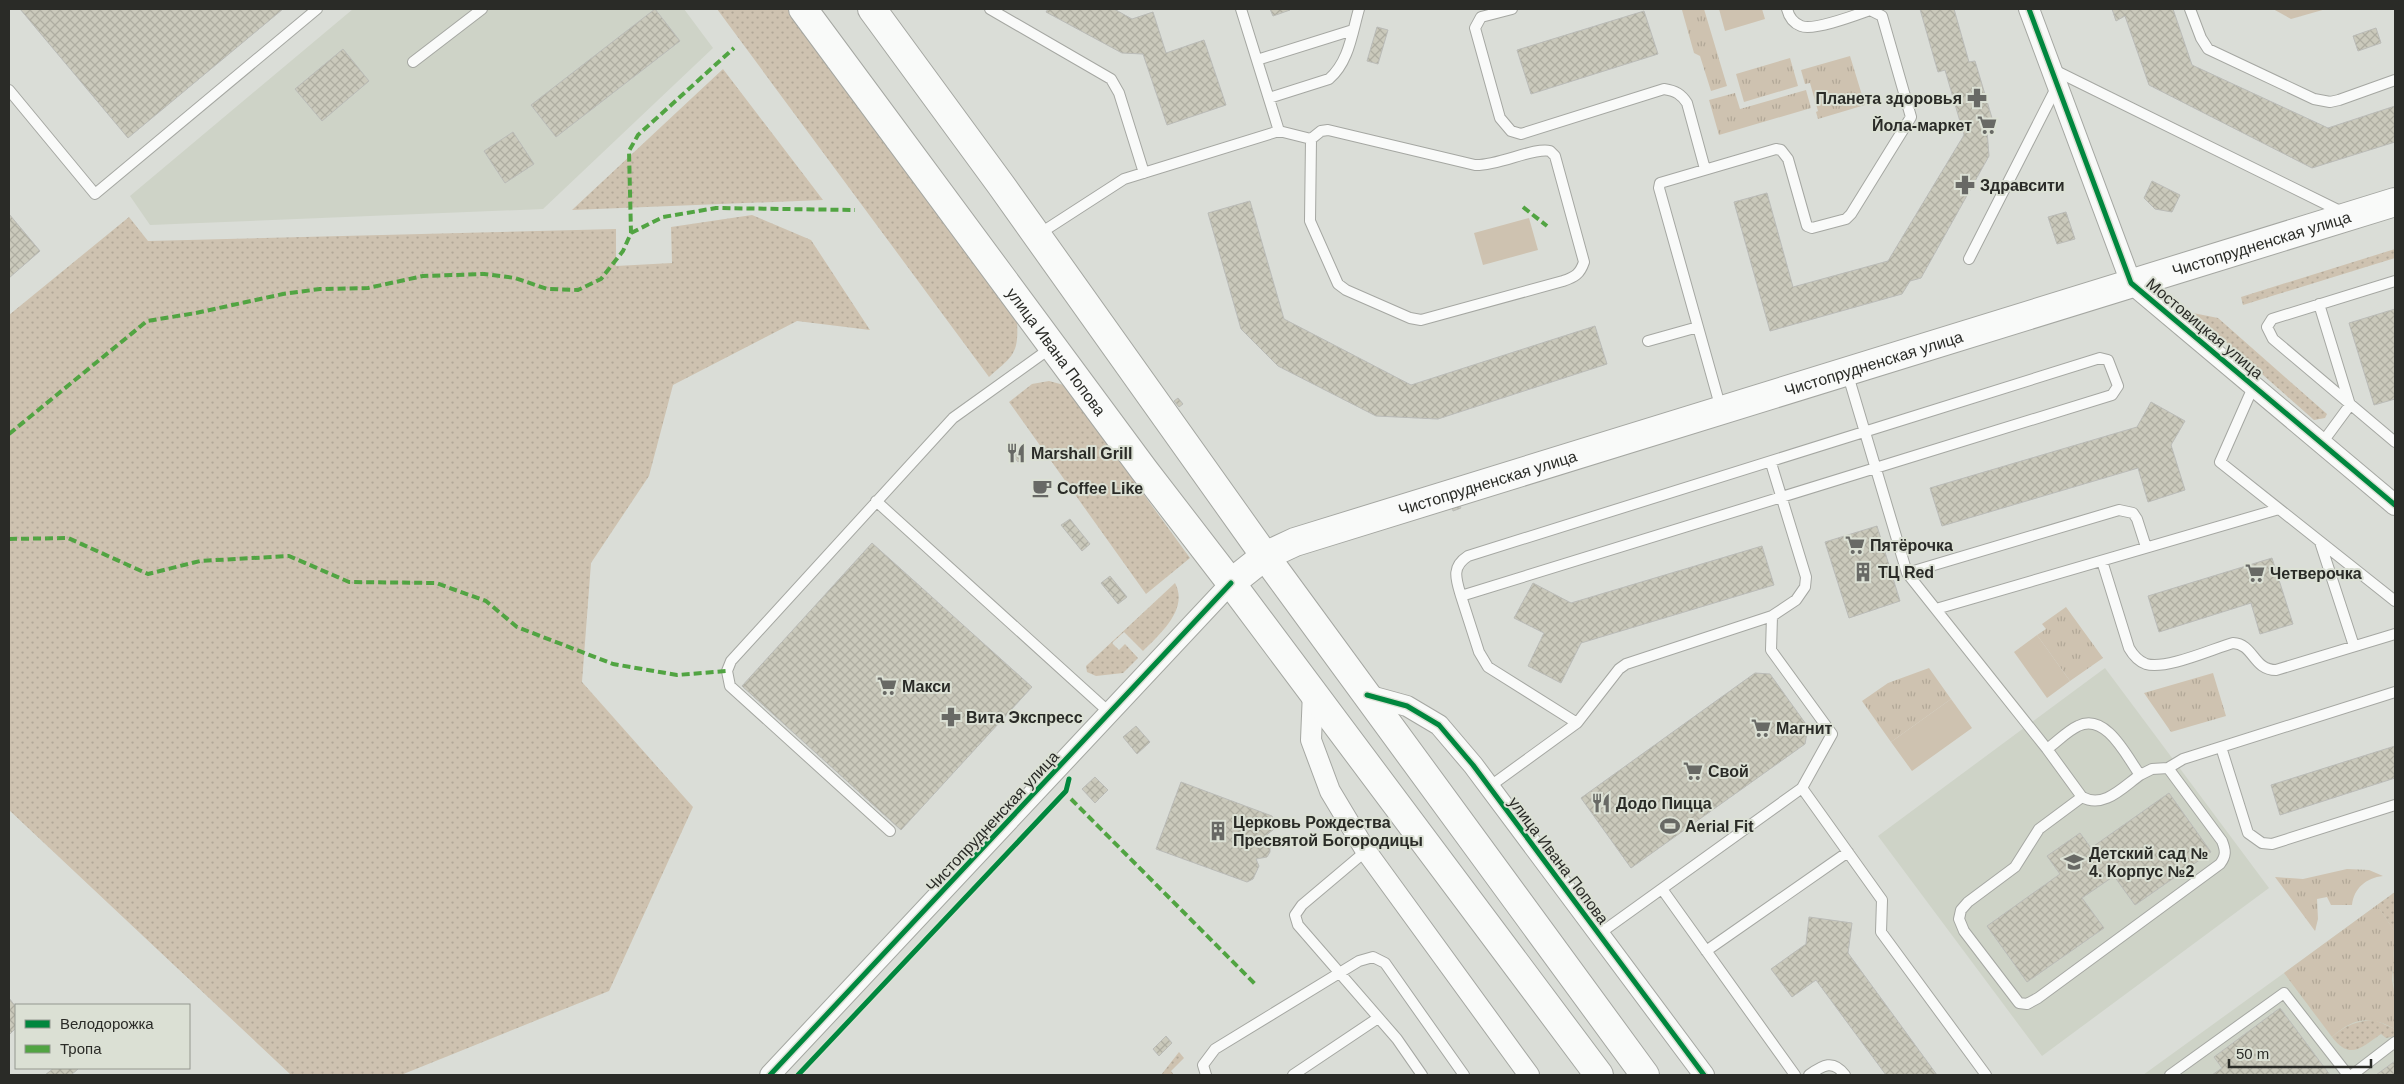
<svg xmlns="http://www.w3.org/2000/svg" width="2404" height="1084" viewBox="0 0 2404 1084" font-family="Arial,sans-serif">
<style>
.built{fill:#ced3c7}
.grass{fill:url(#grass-dots)}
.park{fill:url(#park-tufts)}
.garden{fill:#cec2b0}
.building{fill:url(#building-cross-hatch);stroke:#babbb7}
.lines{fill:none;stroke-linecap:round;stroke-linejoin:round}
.service-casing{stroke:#a5a7a2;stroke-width:12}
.minor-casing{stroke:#a5a7a2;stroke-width:22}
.secondary-casing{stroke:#a5a7a2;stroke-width:30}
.service{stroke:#f9faf9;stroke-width:10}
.minor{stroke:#f9faf9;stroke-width:20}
.secondary{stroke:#f9faf9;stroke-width:28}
.quiet{stroke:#51a442;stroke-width:4;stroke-dasharray:8 4;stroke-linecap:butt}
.cycleway-casing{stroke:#dbe0d4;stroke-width:8}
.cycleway{stroke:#00873e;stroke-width:5}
.labels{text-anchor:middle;stroke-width:4;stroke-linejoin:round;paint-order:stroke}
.poi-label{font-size:16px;font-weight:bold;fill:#2a2b27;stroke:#dbe0d4;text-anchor:start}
.street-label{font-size:16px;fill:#2a2b27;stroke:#dbe0d4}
</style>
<defs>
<pattern id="grass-dots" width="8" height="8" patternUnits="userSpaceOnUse" patternTransform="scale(1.25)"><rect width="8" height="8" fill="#cec2b0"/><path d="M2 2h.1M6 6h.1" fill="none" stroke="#b1a797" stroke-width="1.8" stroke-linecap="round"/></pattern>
<pattern id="park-tufts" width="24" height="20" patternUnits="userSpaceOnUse" patternTransform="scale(1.25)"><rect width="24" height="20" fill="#cec2b0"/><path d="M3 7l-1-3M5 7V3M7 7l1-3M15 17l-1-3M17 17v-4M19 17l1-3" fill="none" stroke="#b1a797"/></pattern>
<pattern id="building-cross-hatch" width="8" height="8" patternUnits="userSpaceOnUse" patternTransform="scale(1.25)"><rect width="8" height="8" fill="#cac9bb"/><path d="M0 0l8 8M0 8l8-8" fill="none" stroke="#aeada1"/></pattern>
</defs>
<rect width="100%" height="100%" fill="#daddd7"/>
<!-- built -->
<path class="built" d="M353,9H684L713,48L543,209L150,225L130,196Z
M2105,668L2269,888L2042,1056L1878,836Z
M2395,892V1075H2143L2284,973Z"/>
<!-- grass -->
<path class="grass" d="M717,9H790L1017,321C1019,354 1013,356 989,377Z
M723,69L823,200L572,210Z
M752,215L811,240L870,330L797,321L673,385L649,476L591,563L582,682L693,807L609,991L401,1075H291L9,810V315L129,217L148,241L616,229V266L672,263L671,227Z
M2395,249V258L2243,305L2241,297Z
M2193,313L2218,318L2327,414L2325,418L2314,420Z
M1049,381L1064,385L1190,558L1146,594L1009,402L1032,384Z
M1175,583C1189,609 1160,634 1143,651L1124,632L1112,643L1119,650L1125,644L1138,658L1123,673L1096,676L1087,672L1086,666Z
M2395,892V932L2377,905Z
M2395,947V996L2392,965Z
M2374,1020L2395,1029V1036L2386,1038L2381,1034C2362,1047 2350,1061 2332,1037C2346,1025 2356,1021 2374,1020Z
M1179,1052L1184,1058L1171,1071L1174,1075H1161Z"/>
<!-- park -->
<path class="park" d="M1677,9H1704L1727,86L1711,91L1700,56L1694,53L1682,10Z
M2273,9H2326L2291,19Z
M1850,56L1865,105L1818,119L1816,112L1818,111L1810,83L1805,84L1801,70Z
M1790,58L1798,86L1744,102L1736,74Z
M1806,90L1811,108L1719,135L1709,100L1735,93L1740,109Z
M2066,607L2103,658L2070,681L2037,635L2046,629L2042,624Z
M1929,668L1951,699L1891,742L1862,701L1888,683Z
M2213,673L2226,716L2171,732L2144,693Z
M2347,869L2369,870L2383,876C2366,878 2354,888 2352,905H2331L2327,897L2317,899L2318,919L2315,931L2275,877L2303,879Z
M2377,905L2395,932L2392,980L2395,996V1029C2370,1015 2353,1018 2332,1037L2284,973Z"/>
<!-- garden -->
<path class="garden" d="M1719,9H1762L1765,19L1725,31Z
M1529,218L1538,250L1483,265L1474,233Z
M2037,635L2070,681L2047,698L2014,652Z
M1951,699L1972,728L1912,771L1891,742Z"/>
<!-- building -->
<path class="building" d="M20,9H283L128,138Z
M655,9L680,41L556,137L531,105Z
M1048,9H1114L1132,19L1153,12L1166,53L1204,40L1226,105L1167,125L1143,54L1122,53L1046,12Z
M1270,9H1290V10L1273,16Z
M1920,9H1954L1969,62L1975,61L1995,128L1987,130L1989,156L1921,278L1910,281L1902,294L1770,331L1734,202L1767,193L1793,287L1888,261L1964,135L1945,70L1938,72Z
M2112,9H2173L2192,65L2328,128L2395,106V142L2312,168L2149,85L2125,16L2116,21Z
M1644,11L1658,54L1531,94L1517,50Z
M1377,27L1388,30L1378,64L1367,61Z
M2376,28L2381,43L2358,51L2353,36Z
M343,49L369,81L322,121L295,89Z
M513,132L534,164L505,183L484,151Z
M2152,181L2180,195L2172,212L2155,209L2144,198Z
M1250,201L1284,319L1411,385L1595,326L1607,364L1438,419L1376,416L1278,366L1241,329L1208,213Z
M2066,212L2075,239L2057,244L2048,217Z
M9,214L40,251L9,278Z
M2395,309V399L2374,405L2349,323Z
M1178,398L1183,404L1179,407L1174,401Z
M2151,402L2185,421L2171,445L2185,490L2148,502L2138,468L1942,526L1930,488L2137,427Z
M1015,445L1024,457L1018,462L1008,449Z
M1042,482L1048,490L1041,495L1035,487Z
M1459,504L1461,508L1453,511L1452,506Z
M1070,519L1090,544L1082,551L1061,525Z
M1877,526L1900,601L1849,618L1825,542Z
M872,543L1032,687L901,830L742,686Z
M1762,546L1774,585L1581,643L1561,683L1528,666L1544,633L1514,618L1533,583L1571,603Z
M2272,558L2293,624L2260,634L2251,603L2159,632L2148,596Z
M1110,576L1127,597L1118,604L1101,583Z
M1755,673L1770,674L1808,727L1805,744L1631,868L1581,798Z
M1136,726L1150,742L1137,754L1123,737Z
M2395,746V778L2280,815L2271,785Z
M1095,777L1108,790L1095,803L1082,789Z
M1181,782L1272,816L1275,823L1274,829L1264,837L1270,843V852L1267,857L1256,859L1259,866L1253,879L1247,882L1156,849Z
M2169,793L2211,852L2135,905L2114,876L2082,898L2104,928L2027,982L1987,926L2060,874L2047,856L2080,833L2091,848Z
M1809,917L1852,923L1848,953L1937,1075H1886L1816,980L1792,997L1771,969L1806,944Z
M9,998L16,1007V1028L9,1035Z
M2280,1008L2330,1075H2212L2222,1068L2214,1057Z
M1166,1036L1172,1043L1159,1056L1153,1049Z
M2395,1061V1075H2376Z
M54,1068H77L78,1069L71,1075H45Z"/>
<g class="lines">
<defs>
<path id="service" d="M990,9L1111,79L1119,93L1144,173
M1241,9L1279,131
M1512,9L1481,17L1475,28L1500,118L1511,131L1521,134L1664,89C1676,91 1681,94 1687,103L1705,169
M2190,9L2201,38L2208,49L2314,99L2330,102L2339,100L2395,80
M1257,60L1353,30
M413,62L482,9
M2052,69L2344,213
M9,90L95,194L317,9
M1269,98L1329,79C1349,62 1352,33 1359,9
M1039,234L1124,179L1279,131L1311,139L1321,131L1328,130L1475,165C1498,166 1534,147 1550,151L1555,156L1584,262C1580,274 1575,277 1563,281L1421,320L1410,318L1346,290L1338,284L1310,221L1311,139
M1969,259L2057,86
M2395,281L2272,319L2267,327L2273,339L2395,442
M2319,304L2350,405L2322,443
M1648,341L1698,327
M2100,358L2108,360L2118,386L2112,395L1461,596C1456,579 1451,567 1468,556Z
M1847,372L1907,573L2119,510L2133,513L2137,519L2146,547
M2254,385L2220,462L2395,601
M1721,409L1659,188L1660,183L1776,149L1781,150L1788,159L1807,226L1812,228L1846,219L1851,214L1911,117L1882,16L1870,10C1856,15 1814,31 1801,26C1793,23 1789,17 1787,9
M876,501L1110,713
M2320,542L2354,646
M2102,561L2129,648C2133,655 2138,661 2146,664C2166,670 2212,649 2233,643C2254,644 2253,670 2276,670L2395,634
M1907,573L2047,749
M1461,596L1479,652L1488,667L1577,723L1619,669L1626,664L1772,616L1796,600L1805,587L1806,577L1771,463
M1936,609L2279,509
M2221,747L2248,833L2262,843L2272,844L2395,805
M2140,775L2152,769L2168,768
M1489,787L1577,723
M1802,788L1882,900L1881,932L1986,1075
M2082,797L2047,749C2057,742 2067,731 2078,726C2106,712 2127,757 2140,775C2123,787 2104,809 2082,797L2039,829L2015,867L1968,902L1961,910L1959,919L1964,931L2019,1003L2027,1004L2038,998L2220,864C2226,856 2226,851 2222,841L2168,768L2183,759L2395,692
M890,831L730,686L727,671L731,661L953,418L1052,347
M1366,851L1302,905L1295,915L1298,925L1397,1039L1422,1075
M1662,889L1795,1075
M1599,934L1802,788L1832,734L1771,650L1772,616
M1706,951L1848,852
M1206,1075L1203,1065L1215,1049L1359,961L1373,957L1385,963L1464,1075
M1293,1075L1378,1018
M1809,1075C1823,1065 1833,1059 1845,1075
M2170,1075L2284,993L2348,1075
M2352,1075L2395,1042"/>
<path id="minor" d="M2029,9L2131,283L2395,505
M1313,692L1311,740L1330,791L1366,851L1529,1075
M1367,695L1407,706L1439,725L1473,765L1704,1075
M770,1075L1231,583"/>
<g id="secondary">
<path id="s1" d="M803,9L1144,470L1231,583L1599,1075"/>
<path d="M872,9L1001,185L1265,556L1645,1075"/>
<path id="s2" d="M1231,583L1265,556L1295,542L2395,202"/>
</g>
</defs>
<!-- service casing -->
<use href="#service" class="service-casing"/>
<!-- minor casing -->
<use href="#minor" class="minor-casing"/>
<!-- secondary casing -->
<use href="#secondary" class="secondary-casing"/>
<!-- service -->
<use href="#service" class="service"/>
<!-- minor -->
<use href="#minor" class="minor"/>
<!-- secondary -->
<use href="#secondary" class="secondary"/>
<!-- quiet -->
<path class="quiet" d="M1523,207L1547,226
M631,233L663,217L716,208L855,210
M9,434L147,321L196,313L283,294L320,289L368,288L423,276L484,274L515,278L547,289L578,290L601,279L623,251L631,233L629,151L638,135L734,48
M9,539L68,538L148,574L200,561L289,556L349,582L436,583L486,601L517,627L613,664L677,675L727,671
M1071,799L1256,985"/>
<defs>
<path id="cycleway" d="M2029,9L2131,283L2395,505
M1367,695L1407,706L1439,725L1473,765L1704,1075
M770,1075L1231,583
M798,1075L1066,791L1069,779"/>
</defs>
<!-- cycleway casing -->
<use href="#cycleway" class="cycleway-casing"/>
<!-- cycleway -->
<use href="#cycleway" class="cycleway"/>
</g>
<!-- icons -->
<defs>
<symbol id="pharmacy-bare" viewBox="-9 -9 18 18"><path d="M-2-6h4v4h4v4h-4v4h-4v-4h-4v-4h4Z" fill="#686965" stroke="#dbe0d4" stroke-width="2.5" paint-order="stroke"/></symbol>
<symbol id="supermarket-bare" viewBox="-9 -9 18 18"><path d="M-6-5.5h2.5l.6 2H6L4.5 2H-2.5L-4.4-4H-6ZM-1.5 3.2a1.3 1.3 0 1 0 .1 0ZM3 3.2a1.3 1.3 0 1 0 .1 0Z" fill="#686965" stroke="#dbe0d4" stroke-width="2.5" paint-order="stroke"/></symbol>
<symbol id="restaurant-bare" viewBox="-9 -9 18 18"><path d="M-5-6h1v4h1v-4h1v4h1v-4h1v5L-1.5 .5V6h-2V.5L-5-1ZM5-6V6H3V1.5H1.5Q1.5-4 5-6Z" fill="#686965" stroke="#dbe0d4" stroke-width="2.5" paint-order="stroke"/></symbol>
<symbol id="cafe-bare" viewBox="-9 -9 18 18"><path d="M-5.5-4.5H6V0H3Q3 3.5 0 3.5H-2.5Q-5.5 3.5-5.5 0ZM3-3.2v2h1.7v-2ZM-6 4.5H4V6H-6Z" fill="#686965" stroke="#dbe0d4" stroke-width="2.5" paint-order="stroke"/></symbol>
<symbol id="building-bare" viewBox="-9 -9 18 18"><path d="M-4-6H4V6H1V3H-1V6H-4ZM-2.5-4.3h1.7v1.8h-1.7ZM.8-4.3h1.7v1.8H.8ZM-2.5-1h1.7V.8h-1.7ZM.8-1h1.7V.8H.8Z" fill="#686965" stroke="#dbe0d4" stroke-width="2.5" paint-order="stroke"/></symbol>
<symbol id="stadium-bare" viewBox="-9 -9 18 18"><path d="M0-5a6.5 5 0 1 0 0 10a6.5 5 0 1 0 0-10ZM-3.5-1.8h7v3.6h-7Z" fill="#686965" stroke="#dbe0d4" stroke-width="2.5" paint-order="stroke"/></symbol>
<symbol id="school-bare" viewBox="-9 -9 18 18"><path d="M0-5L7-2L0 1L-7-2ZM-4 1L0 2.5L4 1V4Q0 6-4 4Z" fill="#686965" stroke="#dbe0d4" stroke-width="2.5" paint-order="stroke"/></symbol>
</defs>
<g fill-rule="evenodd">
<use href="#pharmacy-bare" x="1963" y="84" width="28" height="28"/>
<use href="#supermarket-bare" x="1973" y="111" width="28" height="28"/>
<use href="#pharmacy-bare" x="1951" y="171" width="28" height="28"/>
<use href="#restaurant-bare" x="1002" y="439" width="28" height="28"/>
<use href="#cafe-bare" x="1028" y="474" width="28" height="28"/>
<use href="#supermarket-bare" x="1841" y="531" width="28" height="28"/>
<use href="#building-bare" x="1849" y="558" width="28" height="28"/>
<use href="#supermarket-bare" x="2241" y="559" width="28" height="28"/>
<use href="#supermarket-bare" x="873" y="672" width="28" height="28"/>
<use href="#pharmacy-bare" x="937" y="703" width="28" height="28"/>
<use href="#supermarket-bare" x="1747" y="714" width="28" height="28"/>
<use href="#supermarket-bare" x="1679" y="757" width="28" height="28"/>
<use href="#restaurant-bare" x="1587" y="789" width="28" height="28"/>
<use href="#stadium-bare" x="1656" y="812" width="28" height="28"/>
<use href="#building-bare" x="1204" y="817" width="28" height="28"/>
<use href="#school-bare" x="2060" y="848" width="28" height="28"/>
</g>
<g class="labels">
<!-- poi labels -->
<g class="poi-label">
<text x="1962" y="104" text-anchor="end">Планета здоровья</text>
<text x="1972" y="131" text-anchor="end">Йола-маркет</text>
<text x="1980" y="191">Здравсити</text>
<text x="1031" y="459">Marshall Grill</text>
<text x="1057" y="494">Coffee Like</text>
<text x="1870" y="551">Пятёрочка</text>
<text x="1878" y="578">ТЦ Red</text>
<text x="2270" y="579">Четверочка</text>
<text x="902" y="692">Макси</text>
<text x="966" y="723">Вита Экспресс</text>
<text x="1776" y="734">Магнит</text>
<text x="1708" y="777">Свой</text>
<text x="1616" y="809">Додо Пицца</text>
<text x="1233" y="828">Церковь Рождества<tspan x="1233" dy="18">Пресвятой Богородицы</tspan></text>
<text x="1685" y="832">Aerial Fit</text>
<text x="2089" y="859">Детский сад №<tspan x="2089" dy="18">4. Корпус №2</tspan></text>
</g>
<!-- street labels -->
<g class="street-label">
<text dy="6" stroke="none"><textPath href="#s2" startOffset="1088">Чистопрудненская улица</textPath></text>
<text transform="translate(2205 328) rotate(40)" y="6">Мостовицкая улица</text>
<text dy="6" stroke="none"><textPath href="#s1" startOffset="426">улица Ивана Попова</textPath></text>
<text dy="6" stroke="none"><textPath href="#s2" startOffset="682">Чистопрудненская улица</textPath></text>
<text dy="6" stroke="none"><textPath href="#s2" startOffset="278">Чистопрудненская улица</textPath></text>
<text transform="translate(992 821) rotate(-47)" y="6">Чистопрудненская улица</text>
<text transform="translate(1559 860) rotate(53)" y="6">улица Ивана Попова</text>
</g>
</g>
<!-- border -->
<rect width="2404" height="1084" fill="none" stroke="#2a2b27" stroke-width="20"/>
<!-- legend -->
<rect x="15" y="1004" width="175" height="65" fill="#dbe0d4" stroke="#94988f"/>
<rect x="25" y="1020" width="25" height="8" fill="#00873e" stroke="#94988f"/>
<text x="60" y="1029" font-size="15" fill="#2a2b27">Велодорожка</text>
<rect x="25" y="1045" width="25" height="8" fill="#51a442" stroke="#94988f"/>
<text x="60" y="1054" font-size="15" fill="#2a2b27">Тропа</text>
<!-- scale -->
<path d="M2229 1059v8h142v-8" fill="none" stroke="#2a2b27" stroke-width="2.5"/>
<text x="2236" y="1059" font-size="15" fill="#2a2b27" stroke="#dbe0d4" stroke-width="4" paint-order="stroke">50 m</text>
</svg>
